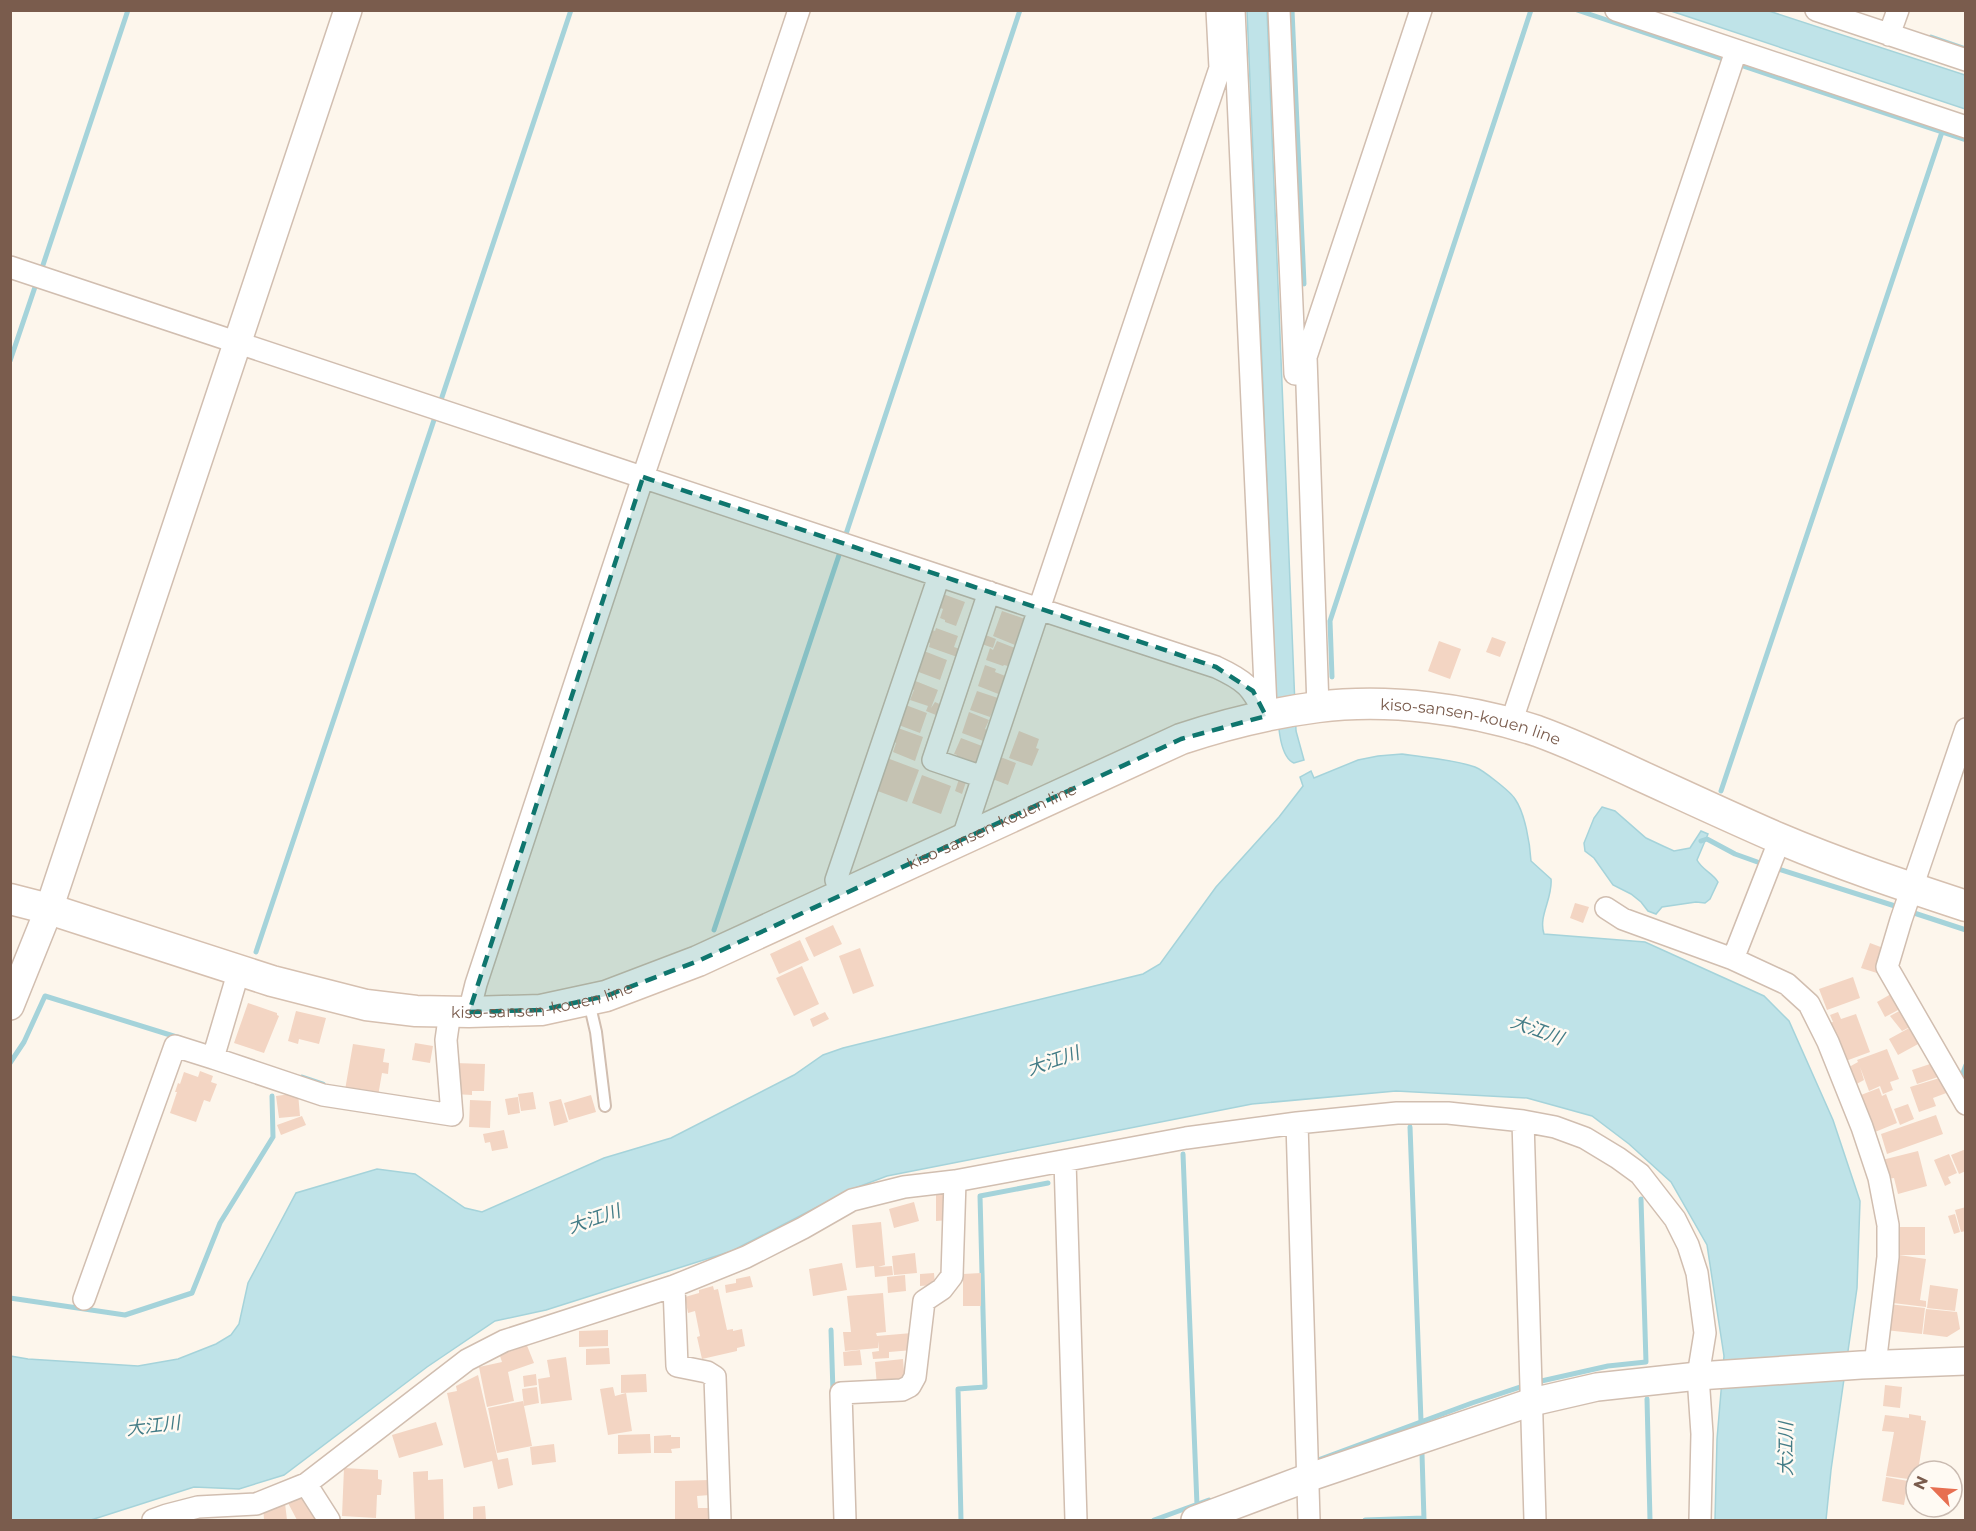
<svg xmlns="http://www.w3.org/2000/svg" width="1976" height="1531" viewBox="0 0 1976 1531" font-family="Montserrat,'Noto Sans JP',sans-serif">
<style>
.water{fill:#bfe3e8;stroke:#a5d3da;stroke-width:1.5}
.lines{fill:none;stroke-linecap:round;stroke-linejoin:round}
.stream{stroke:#a5d3da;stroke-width:5}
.building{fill:#f3d5c3}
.service-casing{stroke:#d1beb0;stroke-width:14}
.minor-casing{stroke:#d1beb0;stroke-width:24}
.tertiary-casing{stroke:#d1beb0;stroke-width:30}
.secondary-casing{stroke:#d6c0b0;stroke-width:33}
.service{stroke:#fff;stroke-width:10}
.minor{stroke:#fff;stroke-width:21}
.tertiary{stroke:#fff;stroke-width:27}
.secondary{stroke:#fff;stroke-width:30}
.marked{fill:#0f766e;fill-opacity:0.2;stroke:#0f766e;stroke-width:4.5;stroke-dasharray:12 8;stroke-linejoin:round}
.labels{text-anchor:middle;stroke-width:5;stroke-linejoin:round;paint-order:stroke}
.street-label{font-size:16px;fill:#7a5c4d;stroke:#fffaf3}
.water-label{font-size:18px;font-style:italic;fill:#437c86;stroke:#fffaf3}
</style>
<rect width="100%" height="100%" fill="#fdf6ec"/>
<!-- water -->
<path class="water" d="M1247,11H1267L1296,731L1304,760L1294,763C1277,756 1278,712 1276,694Z
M1671,11H1769L1965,75V109Z
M1402,754C1427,758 1452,759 1475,767C1483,770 1511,792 1515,799C1525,813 1530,844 1531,861L1551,879C1553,898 1538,916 1544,934L1645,942L1764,996L1789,1021L1833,1120L1860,1201L1857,1288L1831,1470L1826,1520H1715L1717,1439L1724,1356L1707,1245L1671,1182L1629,1144L1592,1116L1527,1098L1396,1091L1252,1104L887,1176L850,1190L732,1251L546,1310L495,1321L427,1367L284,1475L239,1489L194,1487L91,1520H11L10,1356L28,1359L138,1366L178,1359L216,1344L231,1335L239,1324L248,1283L296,1193L377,1169L415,1174L465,1208L482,1212L604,1158L671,1138L794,1075L823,1055L843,1048L1143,974L1160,964L1216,887L1279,817L1303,786L1300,777L1311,771L1314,778L1358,760L1378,756Z
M1602,807L1615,811L1646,838L1663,846L1674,851L1690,848L1701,831L1708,834L1697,860C1702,870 1713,873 1718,882L1710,899L1705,903L1696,902L1662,907L1656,914L1648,911L1641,902L1631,894L1613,885L1594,858L1585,851L1584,843L1594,818Z"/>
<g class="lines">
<!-- stream -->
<path class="stream" d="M1292,10L1304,284
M1577,10L1726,60
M1931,37L1966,49
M1740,65L1966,140
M42,268L128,10
M10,361L35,287
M441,400L571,10
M845,537L1020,10
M1332,677L1330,621L1531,10
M1721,791L1942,132
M1701,841L1707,839L1735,854L1763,864
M1778,869L1895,906
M1911,912L1966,930
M714,930L840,552
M256,952L435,417
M10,1063L24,1042L45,996L180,1038
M1959,1073L1961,1078L1966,1065
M302,1077L323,1084
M1410,1127L1421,1421
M1183,1154L1197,1505
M10,1298L125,1315L192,1293L220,1223L273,1137L272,1096
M831,1330L833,1392
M1537,1382L1608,1366L1646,1362L1641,1199
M1647,1399L1650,1520
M1422,1454L1424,1520
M1318,1460L1472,1403L1526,1385
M961,1520L958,1389L985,1387L980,1196L1048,1183
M1154,1520L1209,1500
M1365,1520L1424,1518"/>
</g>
<!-- building -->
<path class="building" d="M943,594L965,602L956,626L945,622V620L940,618L943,609L938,607Z
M1002,611L1025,619L1015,645L993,636Z
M936,628L958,636L954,647L963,650L960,658L929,647L930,643L925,641L930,629L935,631Z
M983,634L996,639L993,648L979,643Z
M1492,637L1506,642L1500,657L1486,652Z
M997,641L1015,648L1008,666L1004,665L1003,666L986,660L990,648L993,650Z
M1439,641L1461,649L1450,679L1428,671Z
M924,651L947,660L940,680L916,671Z
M985,665L996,669L995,672L1008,677L1001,695L978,686Z
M913,680L938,690L931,708L935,702L944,706L941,717L926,711L928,706L910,700L914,690L910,688Z
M977,691L998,698L990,717L970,710Z
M903,704L927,713L920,733L896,724Z
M969,712L989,720L985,729L991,731L986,742L962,733Z
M898,728L923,737L915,761L893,752L896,743L893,741Z
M1019,731L1039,739L1036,748L1039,749L1032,766L1009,758Z
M961,738L982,746L977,758L980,759L976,768L955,760L957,755L954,754Z
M998,756L1016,763L1008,785L990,778Z
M887,758L919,770L907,802L875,790Z
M922,775L951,786L941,814L912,803Z
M960,776L967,779L962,794L955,791Z
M1575,903L1589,907L1583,923L1570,918Z
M833,925L842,944L814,957L805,938Z
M800,940L809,960L779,974L770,954Z
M1870,943L1886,949L1877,973L1861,968Z
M860,948L874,986L853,994L839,956Z
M802,966L819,1004L794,1016L776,978Z
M1853,977L1860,998L1827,1010L1819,989Z
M1891,994L1900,1009L1885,1017L1877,1002Z
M248,1003L277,1013V1015L279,1016L264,1053L234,1043Z
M1901,1010L1910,1027L1902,1031L1890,1016Z
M296,1011L326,1018L319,1044L299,1039L298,1044L288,1041Z
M825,1012L829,1019L813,1027L810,1019Z
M1838,1012L1841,1019L1856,1014L1870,1052L1843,1062L1829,1023L1833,1022L1830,1015Z
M1911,1027L1920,1043L1898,1055L1889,1039Z
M415,1043L433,1046L430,1063L412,1060Z
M353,1044L385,1049L383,1062L389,1063L388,1074L382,1073L378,1096L345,1090Z
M1887,1049L1899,1079L1890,1082L1893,1090L1883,1094L1880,1086L1869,1091L1860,1067L1864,1080L1851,1087L1842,1071L1858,1062L1857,1060Z
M455,1063L485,1064L484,1091H472V1095L454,1094Z
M1933,1063L1938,1077L1917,1084L1912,1070Z
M200,1071L213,1076L211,1082L217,1084L210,1102L204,1100L196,1122L170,1113L177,1092H175L178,1083L180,1084L184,1072L198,1077Z
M1943,1077L1949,1092L1933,1098L1936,1106L1919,1112L1910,1087Z
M1879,1088L1882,1096L1886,1094L1897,1123L1875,1132L1861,1095Z
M533,1092L536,1109L521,1111L518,1094Z
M298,1093L300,1116L279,1118L276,1096Z
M591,1095L596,1112L569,1120L564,1103Z
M518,1097L520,1113L508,1115L505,1099Z
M561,1099L568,1122L554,1126L549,1102Z
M470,1100L491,1101L490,1128L469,1127Z
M1908,1104L1914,1119L1900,1125L1894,1109Z
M1936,1115L1943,1134L1887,1154L1881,1134Z
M302,1116L306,1125L281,1135L277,1125Z
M504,1130L508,1148L492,1151L490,1142L485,1143L483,1134Z
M1966,1149V1171L1959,1174L1951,1155Z
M1918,1151L1927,1186L1898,1194L1894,1178L1887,1179L1882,1160Z
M1949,1154L1957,1173L1948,1177L1951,1183L1945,1186L1934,1160Z
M936,1195H950V1220L936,1221Z
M914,1202L919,1221L894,1228L889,1209Z
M1966,1207V1231L1961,1232L1955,1210Z
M1955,1214L1960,1232L1954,1234L1948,1216Z
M881,1222L885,1265L878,1267L892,1266L893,1275L875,1277L874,1266L856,1268L852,1225Z
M1897,1227H1925V1255H1897Z
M915,1253L917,1273L894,1275L892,1256Z
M1899,1255L1926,1259L1920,1300L1926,1301V1307L1893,1303Z
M842,1263L847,1290L813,1296L809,1269Z
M934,1273L935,1285L920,1286V1274Z
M981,1273V1306H963V1274Z
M905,1275L906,1291L888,1293L887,1277Z
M750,1276L753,1287L726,1293L725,1285L736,1283V1279Z
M1930,1285L1958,1289L1955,1311L1927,1308Z
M713,1286L714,1290L718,1289L727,1330L733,1329V1331L742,1329L745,1346L737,1348V1351L702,1359L697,1337L700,1336L695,1311L688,1313L685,1297L699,1293V1290Z
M883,1293L886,1332L876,1333L877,1336L912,1333L913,1350L889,1352V1358L873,1359L872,1352L879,1351L878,1341V1348L845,1351L843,1332H851L847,1296Z
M1888,1304L1925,1308L1922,1334L1885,1330Z
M1926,1309L1957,1312L1960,1329L1947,1337L1923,1334Z
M608,1330V1346L579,1347V1331Z
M526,1343L534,1363L508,1372L514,1401L487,1407L479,1367L502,1362L499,1353Z
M609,1348L610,1364L586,1365V1349Z
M860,1350L862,1365L844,1366L843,1352Z
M566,1357L572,1400L541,1404L538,1379L550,1377L547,1360Z
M903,1359L905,1383L877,1386L875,1362Z
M536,1374L537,1385L524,1387L523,1376Z
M646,1374L647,1392L621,1393V1375Z
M478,1375L498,1460L508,1458L513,1485L498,1489L492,1461L464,1468L447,1393L457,1391L456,1386Z
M1885,1385L1902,1387L1900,1408L1883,1406Z
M537,1387L539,1403L524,1406L522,1389Z
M613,1387L615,1396L626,1393L632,1431L608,1435L600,1389Z
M523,1401L532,1446L497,1453L488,1408Z
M1909,1414L1921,1416V1420L1926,1421L1918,1471H1916V1480L1886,1476L1894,1432L1882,1431L1885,1415L1909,1418Z
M436,1422L443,1445L399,1458L392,1435Z
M650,1434L651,1453L618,1454V1435Z
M671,1435V1437H680V1448L671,1449L672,1453H654V1436Z
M554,1444L556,1462L532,1465L530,1447Z
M344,1468L378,1470V1479L382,1480L381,1495H377L376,1518L342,1516Z
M428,1471V1480L443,1479L444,1520H415L413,1472Z
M1886,1477L1908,1481L1904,1505L1882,1501Z
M710,1480V1495L697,1496L698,1508H713V1520H675V1481Z
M307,1493L321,1520H297L288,1503Z
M285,1503L287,1520H264L263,1506Z
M485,1506L486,1520H473V1507Z"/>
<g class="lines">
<defs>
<path id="service" d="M589,1002L596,1032L605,1106"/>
<path id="minor" d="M1217,10L1220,68L1039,609L1216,667C1246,681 1251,686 1266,716
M1234,10L1266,708
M1279,10L1295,374
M1616,10L1966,127
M1816,10L1966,60
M1889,35L1898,10
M10,267L1039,609L962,840
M1318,707L1306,357L1421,10
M1511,723L1736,51
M1966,729L1901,920L1887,967L1966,1104
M983,777L933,760L989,592
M1780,839L1733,959L1787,984L1809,1004L1828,1042L1862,1127L1879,1178L1888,1225V1257L1875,1365
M842,895L836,880L939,576
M1606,908L1623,919L1733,959
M469,1012L476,984L643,477L799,10
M213,1058L323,1095L452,1115L446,1040L450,1012
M1523,1121L1535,1520
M1297,1123L1309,1520
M1065,1161L1076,1520
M674,1286L677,1366L707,1372L715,1377L720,1520
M84,1299L175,1046L213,1058L239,970
M306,1484L329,1520
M153,1520L167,1515L198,1507L256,1504L306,1484L467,1360L504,1341L674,1286L746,1257L803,1228L852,1200L904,1187L955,1181L1186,1138L1297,1123L1397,1113H1448L1523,1121L1555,1127L1585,1138L1618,1158L1640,1174L1675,1219L1688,1245L1697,1273L1705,1333L1698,1376L1702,1434L1700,1520
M845,1520L841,1393L902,1390L910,1386L915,1377L924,1301L942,1289L952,1276L955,1181"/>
<path id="tertiary" d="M10,1006L49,909L348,10
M1195,1520L1307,1478L1532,1402L1597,1387L1698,1376L1861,1365L1966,1361"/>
<g id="secondary">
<path id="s1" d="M10,899L49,909L272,981L366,1005L416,1011L469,1012L541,1010L606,996L698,961L1181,739C1226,724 1271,713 1318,707C1389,698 1470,709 1537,731C1573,744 1607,760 1641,776C1687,797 1732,818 1778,838C1839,864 1902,885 1966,906"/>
</g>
</defs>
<!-- service casing -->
<use href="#service" class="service-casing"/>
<!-- minor casing -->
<use href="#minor" class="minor-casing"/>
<!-- tertiary casing -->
<use href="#tertiary" class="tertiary-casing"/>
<!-- secondary casing -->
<use href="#secondary" class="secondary-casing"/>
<!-- service -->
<use href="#service" class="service"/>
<!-- minor -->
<use href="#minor" class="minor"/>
<!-- tertiary -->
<use href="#tertiary" class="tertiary"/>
<!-- secondary -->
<use href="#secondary" class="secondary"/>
</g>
<!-- marked area -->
<path class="marked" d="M643,477L1216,667L1253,691L1266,716L1181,739L698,961L606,996L541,1010L469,1012Z"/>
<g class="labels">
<!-- street labels -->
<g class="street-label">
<text dy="6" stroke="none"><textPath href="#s1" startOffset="1539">kiso-sansen-kouen line</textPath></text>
<text dy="6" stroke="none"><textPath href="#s1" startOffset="1035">kiso-sansen-kouen line</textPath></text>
<text dy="6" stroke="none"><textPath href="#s1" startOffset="549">kiso-sansen-kouen line</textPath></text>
</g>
<!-- water labels -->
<g class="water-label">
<text transform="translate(1537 1030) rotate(20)" y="6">大江川</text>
<text transform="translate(1053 1061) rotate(-19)" y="6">大江川</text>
<text transform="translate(594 1219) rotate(-19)" y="6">大江川</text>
<text transform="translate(153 1426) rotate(-7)" y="6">大江川</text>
<text transform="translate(1786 1449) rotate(-90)" y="6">大江川</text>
</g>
</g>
<!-- border -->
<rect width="1976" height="1531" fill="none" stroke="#7a5c4d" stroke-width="24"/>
<!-- north arrow -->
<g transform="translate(1934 1489) rotate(295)"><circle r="28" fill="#fffaf3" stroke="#cabbb1" stroke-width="1.5"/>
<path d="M0-4.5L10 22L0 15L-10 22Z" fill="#e76f51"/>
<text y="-9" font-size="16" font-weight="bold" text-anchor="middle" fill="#7a5c4d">N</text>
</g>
</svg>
